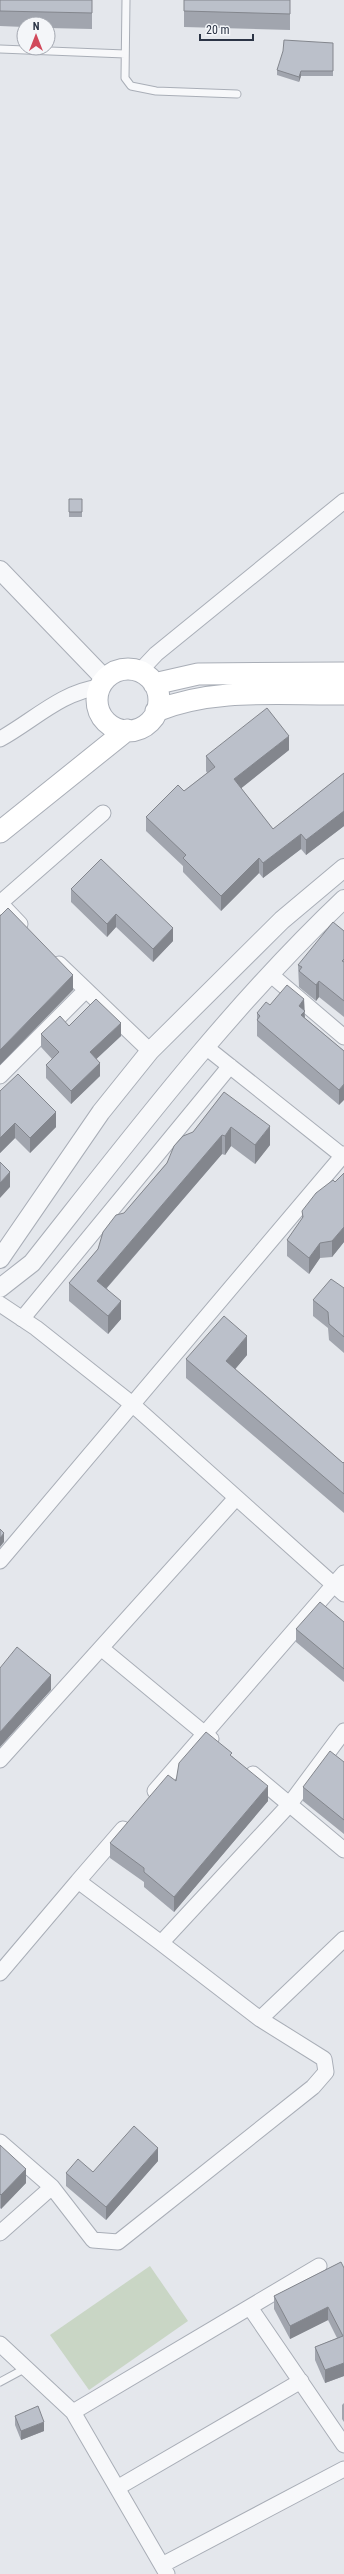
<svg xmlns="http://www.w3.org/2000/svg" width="344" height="2574" viewBox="0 0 344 2574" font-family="'Roboto Condensed',sans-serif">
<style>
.garden{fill:#c9d6c5}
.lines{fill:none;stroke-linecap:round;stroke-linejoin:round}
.service-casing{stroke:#a9aeb7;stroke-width:9}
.minor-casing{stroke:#a9aeb7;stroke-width:17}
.tertiary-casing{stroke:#a9aeb7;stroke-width:20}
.secondary-casing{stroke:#a9aeb7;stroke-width:23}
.service{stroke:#f7f8fa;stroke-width:7}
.minor{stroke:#f7f8fa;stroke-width:15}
.tertiary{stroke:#f7f8fa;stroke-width:18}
.secondary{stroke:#fff;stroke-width:21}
.wall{fill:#a1a5ae}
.shaded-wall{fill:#83868d}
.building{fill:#bbc0ca;stroke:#83868d}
</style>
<rect width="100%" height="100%" fill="#e4e7ec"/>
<!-- garden -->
<path class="garden" d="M150,2266L188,2321L89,2390L50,2335Z"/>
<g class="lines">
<defs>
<path id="service" d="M126,0L125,78L131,86L156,91L237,94
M0,49L125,54
M0,2382L26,2368"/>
<path id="minor" d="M140,671L156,654L344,501
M0,739C33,721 61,692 100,687
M0,903L20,924
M0,903L103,813
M59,964L150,1051
M270,974L344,1037
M207,1048L344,1157
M0,1076L86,990
M0,1304L36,1328L132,1404L344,1594
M22,1319L230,1066
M0,1561L344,1154
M101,1648L211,1739
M0,1760L236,1498
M253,1774L344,1850
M155,1791L344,1573
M78,1881L123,1829
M0,1973L78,1881L161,1943
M260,2019L344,1939
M0,2142L52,2187
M0,2233L52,2187L93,2240L118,2242L313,2087L326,2072L324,2059L260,2019L161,1943L289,1805L344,1731
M251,2309L344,2445
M0,2344L73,2412L167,2574
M73,2412L319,2266
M117,2488L301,2381
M162,2565L344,2469"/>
<path id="tertiary" d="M0,570L105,679
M0,1259L101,1112L150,1051L282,920L344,868
M0,1288L32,1263C131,1138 228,1009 344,899"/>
<path id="secondary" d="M97 700a31 31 0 1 1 62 0a31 31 0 1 1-62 0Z
M154,684L198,674L344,673
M156,711C215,687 282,695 344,694
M0,832L127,730"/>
</defs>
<!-- service casing -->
<use href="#service" class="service-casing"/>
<!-- minor casing -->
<use href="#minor" class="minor-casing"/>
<!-- tertiary casing -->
<use href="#tertiary" class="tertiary-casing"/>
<!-- secondary casing -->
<use href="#secondary" class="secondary-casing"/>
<!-- service -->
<use href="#service" class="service"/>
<!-- minor -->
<use href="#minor" class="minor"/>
<!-- tertiary -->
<use href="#tertiary" class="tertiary"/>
<!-- secondary -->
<use href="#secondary" class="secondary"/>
</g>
<!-- wall -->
<path class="wall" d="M0,0H92V29L48,28V24H24V27L0,26Z
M184,0H290V30L184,27Z
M333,43V76H301L299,82L277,75V70Z
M69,499H82V517H69Z
M289,750L241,788L273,829L344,773V826L306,855L301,849L263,878L259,873L221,911L183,872V866L146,831V817L184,791L207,773L206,771V756Z
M71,889L173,941L153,962L116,927L107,937L71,902Z
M344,931V1017L319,997L316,1001L299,987L298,965Z
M304,999L305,1018L344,1051L339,1105L257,1036V1013L270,1005Z
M69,1026L121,1036L96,1059L100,1076L71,1104L46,1078V1065L52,1059L41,1047V1034Z
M0,1091L56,1127L30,1153L15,1138L0,1153Z
M224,1092L270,1145L255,1164L231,1146L225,1155L222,1154L107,1288L121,1319L108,1334L69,1301V1283L98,1249L124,1213L193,1132Z
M344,1173V1242L332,1257L320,1258L309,1274L287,1256V1240L302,1219V1211L335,1182Z
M344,1288V1353L329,1340L328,1328L313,1316V1300Z
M247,1355L235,1369L343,1463L344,1462V1513L186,1378V1359Z
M344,1622V1682L296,1642V1629Z
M232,1756L268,1801L174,1912L144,1887V1882L110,1858V1843L176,1781Z
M344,1762V1834L303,1801V1787Z
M0,2145L26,2183L1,2209L0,2208Z
M158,2161L106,2220L66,2186V2173L93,2172Z
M341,2262L344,2376L325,2383L315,2360V2347L337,2338L328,2320L290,2339L274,2309V2296Z
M344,2403V2422L342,2419V2405Z
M15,2416L44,2431L21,2440L15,2425Z"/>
<!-- shaded-wall -->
<path class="shaded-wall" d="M301,71V76L299,82V77Z
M289,736V750L234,794V779Z
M344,811V826L306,855V840Z
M301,834V849L263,878V863Z
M259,858V873L221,911V896Z
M116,914V927L107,937V924Z
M173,928V941L153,962V949Z
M73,975V990L0,1065V1050Z
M319,981V997L316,1001V985Z
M304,999L305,1026L301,1031L299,1006Z
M121,1023V1036L90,1065V1052Z
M100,1063V1076L71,1104V1091Z
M344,1084V1100L339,1105V1090Z
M56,1112V1127L30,1153V1138Z
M15,1123V1138L0,1153V1138Z
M270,1126V1145L255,1164V1145Z
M231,1127V1146L225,1155V1136Z
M222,1135V1154L97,1299V1281Z
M10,1172V1187L0,1198V1183Z
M344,1227V1242L332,1257V1241Z
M320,1243V1258L309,1274V1258Z
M121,1301V1319L108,1334V1316Z
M247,1336V1355L226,1380V1361Z
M4,1533V1542L0,1547V1538Z
M51,1675V1690L0,1747V1732Z
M268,1786V1801L174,1912V1897Z
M158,2148V2161L106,2220V2207Z
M26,2169V2183L1,2209V2195Z
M328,2307V2320L290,2339V2326Z
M344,2363V2376L325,2383V2370Z
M44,2422V2431L21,2440V2431Z"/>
<!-- building -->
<path class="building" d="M0,0H92V13L0,11Z
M184,0H290V14L184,11Z
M284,40L333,43V71H301L299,77L277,70L283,51Z
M69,499H82V512H69Z
M267,708L289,736L234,779L273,829L344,773V811L306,840L301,834L263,863L259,858L221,896L183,858L186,855L146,817L178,785L184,791L215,767L206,756Z
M101,859L173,928L153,949L116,914L107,924L71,889Z
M8,908L73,975L0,1050V916Z
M333,922L344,931V959L342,961L344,962V1001L319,981L316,985L299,971L302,967L298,965Z
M287,985L304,999L299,1006L305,1011L301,1015L344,1051V1084L339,1090L257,1020L260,1016L257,1013L266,1002L270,1005Z
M96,999L121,1023L90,1052L100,1063L71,1091L46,1065L59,1052L41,1034L60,1016L69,1026Z
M18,1074L56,1112L30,1138L15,1123L0,1138V1091Z
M224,1092L270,1126L255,1145L231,1127L225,1136L222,1135L97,1281L121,1301L108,1316L69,1283L98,1249L103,1232L116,1215L124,1213L167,1163L174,1146L183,1136L193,1132Z
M0,1162L10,1172L0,1183Z
M344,1173V1227L332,1241L320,1243L309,1258L287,1240L303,1217L302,1211L316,1193L333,1180L335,1182Z
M331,1279L344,1288V1337L329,1324L328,1312L313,1300Z
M224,1316L247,1336L226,1361L343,1463L344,1462V1494L186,1359Z
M0,1529L4,1533L0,1538Z
M320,1602L344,1622V1669L296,1629Z
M17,1647L51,1675L0,1732V1668Z
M206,1732L232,1753L230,1755L268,1786L174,1897L144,1872V1868L110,1843L168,1775L176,1781L179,1763Z
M330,1751L344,1762V1820L303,1787Z
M134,2126L158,2148L106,2207L66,2173L78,2159L93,2172Z
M0,2145L26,2169L1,2195L0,2194Z
M341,2262L344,2268V2363L325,2370L315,2347L343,2336L328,2307L290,2326L274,2296Z
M38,2406L44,2422L21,2431L15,2416Z"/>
<!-- north arrow -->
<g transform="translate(36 36)"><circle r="19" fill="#f4f6f9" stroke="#a4a8b1"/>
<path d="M0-3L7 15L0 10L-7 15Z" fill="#d1495b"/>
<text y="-6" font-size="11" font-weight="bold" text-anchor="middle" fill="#2b3445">N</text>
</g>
<!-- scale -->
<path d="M200 34v6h53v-6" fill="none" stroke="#2b3445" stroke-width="2"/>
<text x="206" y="34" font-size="12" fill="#2b3445" stroke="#f4f6f9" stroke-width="3" paint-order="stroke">20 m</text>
</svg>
